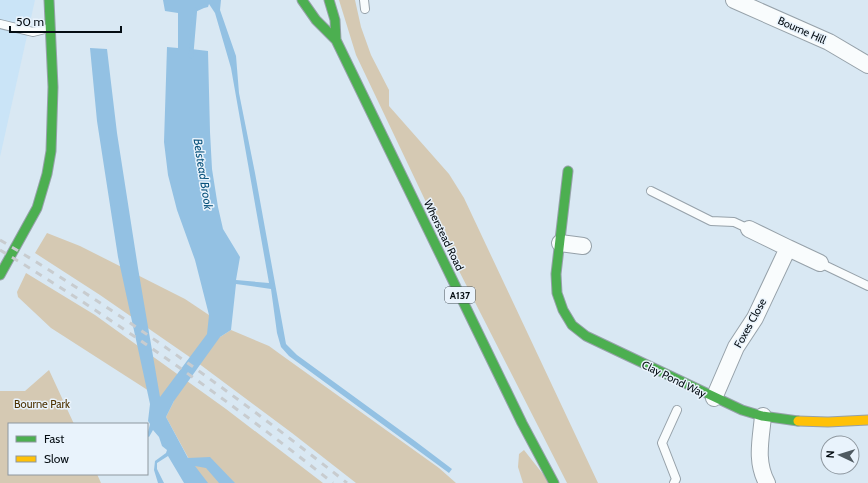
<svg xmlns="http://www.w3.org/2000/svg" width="868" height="483" viewBox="0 0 868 483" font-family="Cabin,sans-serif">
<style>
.built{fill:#cae4f7}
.green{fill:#d5c9b3}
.water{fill:#93c1e3;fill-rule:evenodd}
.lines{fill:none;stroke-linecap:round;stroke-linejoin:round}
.stream{stroke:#93c1e3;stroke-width:4.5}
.lane-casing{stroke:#96a1a9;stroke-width:10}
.street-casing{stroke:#96a1a9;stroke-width:18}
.fast-casing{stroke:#96a1a9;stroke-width:11}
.slow-casing{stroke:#96a1a9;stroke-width:11}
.lane{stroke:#f9fcfd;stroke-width:8}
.street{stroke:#f9fcfd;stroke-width:16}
.fast{stroke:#4caf50;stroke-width:9}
.slow{stroke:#ffc107;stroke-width:9}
.rail{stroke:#c8cccf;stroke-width:3;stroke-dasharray:7 7;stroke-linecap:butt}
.labels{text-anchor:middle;stroke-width:3;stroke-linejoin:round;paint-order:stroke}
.shield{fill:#e9f3fc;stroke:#495259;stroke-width:1}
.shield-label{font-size:10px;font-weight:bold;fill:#050d13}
.street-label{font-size:11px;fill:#050d13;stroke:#e9f3fc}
.park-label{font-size:11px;fill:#4d3200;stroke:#e9f3fc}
.water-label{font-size:12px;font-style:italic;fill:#07517b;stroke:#e9f3fc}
</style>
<rect width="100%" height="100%" fill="#d9e8f3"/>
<!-- built -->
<path class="built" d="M0,0H35L0,157Z"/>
<!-- green -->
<path class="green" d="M339,0H355L361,27L371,55L389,90V106L449,174L464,198L598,483H567L455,263L356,55Z
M47,233L80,246L185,299L209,315L220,337L231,330L269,346L280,354L439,468L456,483H356L292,433L194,360L100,295L35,253Z
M26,273L95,315L226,409L323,483H202L166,417L174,401L160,398L51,328L18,297L17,292Z
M49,370L74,424H9V474H97L101,483H0V391H25Z
M524,450L550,483H523L518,467L519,454Z"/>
<!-- water -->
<path class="water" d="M163,0H221L220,10L236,56L239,93L255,173L286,344L297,355L415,441L452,469L449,473L289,356L281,347L277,333L271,289L236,284L231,330L220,337L174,401L166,417L188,458L210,457L235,483H219L206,468L195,466L208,483H184L168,456L157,463V469L164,483H158L154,470L155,461L166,453L167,450L162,446L159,437L153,430L149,437L147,436L150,424L148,421L150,404L118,257L97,121L90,48L107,49L117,133L138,268L160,397L207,334L209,315L195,260L177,210L168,175L164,142L167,47L178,48V13L165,11ZM209,4L215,13L231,68L269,283L236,280L240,257L223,229L218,207L212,169L210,132L208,51L191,49L193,13L204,8L208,7Z"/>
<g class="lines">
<!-- stream -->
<path class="stream" d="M191,56L195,9"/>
<defs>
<path id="lane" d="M364,0L365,9
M0,24L33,32L49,28
M651,191L711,221L734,222L749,229
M820,263L868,286
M674,483L676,479L662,443L677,410"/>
<path id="street" d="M734,0L829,42L868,65
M749,229L788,248
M560,243L583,246
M714,398L736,347L755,318L788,248L820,263
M763,416C761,439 755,461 767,483"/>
<path id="fast" d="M302,0L316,20L336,40L522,423L554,483
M329,0L335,20L336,40
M568,171L556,274L557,293L563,310L572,325L586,336L742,410L762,416L798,421
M0,275L37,208L47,174L51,151L53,87L49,0"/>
<path id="slow" d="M798,421L828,422L868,420"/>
</defs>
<!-- lane casing -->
<use href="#lane" class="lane-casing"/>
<!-- street casing -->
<use href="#street" class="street-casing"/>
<!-- fast casing -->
<use href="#fast" class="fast-casing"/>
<!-- slow casing -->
<use href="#slow" class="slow-casing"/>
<!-- lane -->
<use href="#lane" class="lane"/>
<!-- street -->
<use href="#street" class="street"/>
<!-- fast -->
<use href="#fast" class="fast"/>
<!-- slow -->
<use href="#slow" class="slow"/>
<!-- rail -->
<path class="rail" d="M0,240C121,312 237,396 347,483
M0,250C116,320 227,399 333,483"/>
</g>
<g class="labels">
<!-- shield labels -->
<rect class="shield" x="445" y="287" width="30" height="16" rx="3"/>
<g class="shield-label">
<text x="460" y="299">A137</text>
</g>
<!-- street labels -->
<g class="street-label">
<text transform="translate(802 30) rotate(24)" y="4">Bourne Hill</text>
<text transform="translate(444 235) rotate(64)" y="4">Wherstead Road</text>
<text transform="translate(750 323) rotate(-61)" y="4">Foxes Close</text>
<text transform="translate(674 379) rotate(26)" y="4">Clay Pond Way</text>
</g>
<!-- park labels -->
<g class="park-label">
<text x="42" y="408">Bourne Park</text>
</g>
<!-- water labels -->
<g class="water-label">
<text transform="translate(203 174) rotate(81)" y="4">Belstead Brook</text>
</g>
</g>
<!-- legend -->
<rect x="8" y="423" width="140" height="52" fill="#e9f3fc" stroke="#8e979f"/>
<rect x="16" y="436" width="20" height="6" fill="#4caf50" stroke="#8e979f"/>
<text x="44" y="443" font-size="12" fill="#050d13">Fast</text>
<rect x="16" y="456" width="20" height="6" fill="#ffc107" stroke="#8e979f"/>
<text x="44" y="463" font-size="12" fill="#050d13">Slow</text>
<!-- north arrow -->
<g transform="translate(840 455) rotate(274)"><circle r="19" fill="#e9f3fc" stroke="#8e979f"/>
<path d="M0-3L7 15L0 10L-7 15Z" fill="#4f5a61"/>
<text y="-6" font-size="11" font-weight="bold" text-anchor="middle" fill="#050d13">N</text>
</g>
<!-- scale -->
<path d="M10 26v6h111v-6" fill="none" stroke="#050d13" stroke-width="2"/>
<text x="16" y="26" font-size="12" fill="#050d13" stroke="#e9f3fc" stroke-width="3" paint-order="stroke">50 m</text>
</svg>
